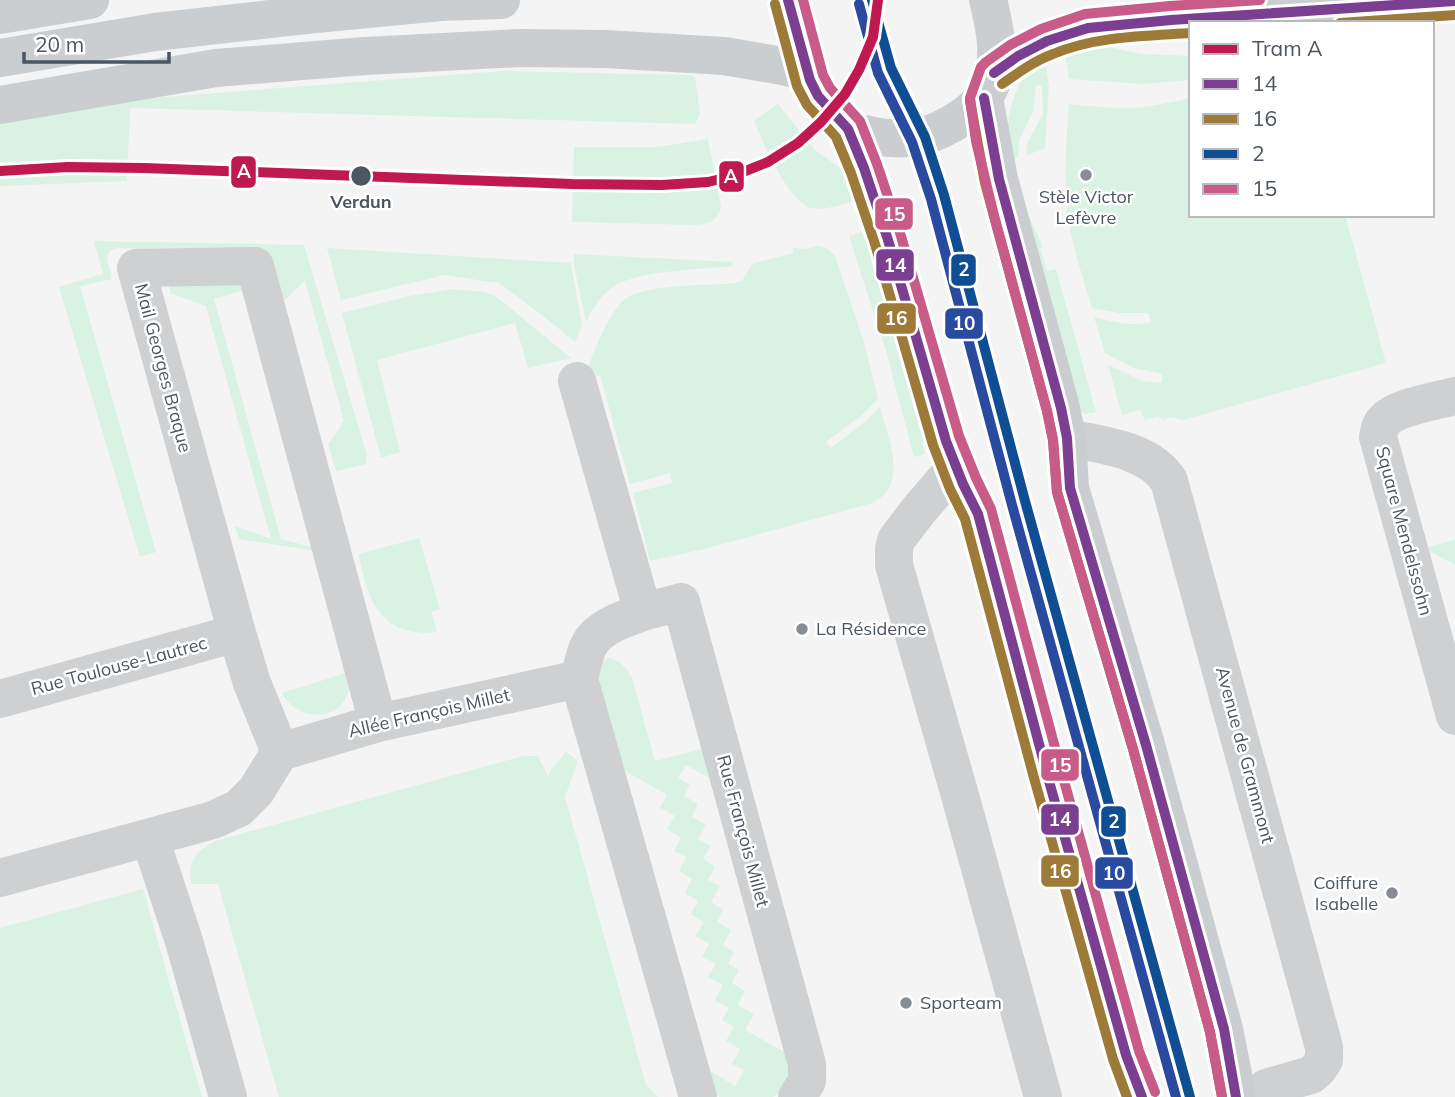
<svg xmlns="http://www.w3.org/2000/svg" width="1455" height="1097" viewBox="0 0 1455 1097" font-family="Mulish,sans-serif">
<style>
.green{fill:#d9f2e3}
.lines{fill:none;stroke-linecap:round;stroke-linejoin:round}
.minor{stroke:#ced0d2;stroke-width:38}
.primary{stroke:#caced1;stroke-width:38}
.bus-1-casing{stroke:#fff;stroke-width:16}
.bus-2-casing{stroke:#fff;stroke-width:16}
.bus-3-casing{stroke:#fff;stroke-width:16}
.bus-4-casing{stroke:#fff;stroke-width:16}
.bus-5-casing{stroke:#fff;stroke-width:16}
.bus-1{stroke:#7a3f91;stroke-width:10}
.bus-2{stroke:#9e7a38;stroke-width:10}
.bus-3{stroke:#104e94;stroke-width:10}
.bus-4{stroke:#c95b89;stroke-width:10}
.bus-5{stroke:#284ba0;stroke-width:10}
.tram-1-casing{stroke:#fff;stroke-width:16}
.tram-1{stroke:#bf1950;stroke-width:10}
.poi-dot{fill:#868d94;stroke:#fff;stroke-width:2.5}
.stop-dot{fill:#4a5661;stroke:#fff;stroke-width:2.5}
.labels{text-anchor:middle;stroke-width:5;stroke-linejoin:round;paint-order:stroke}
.poi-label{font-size:18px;fill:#4a5661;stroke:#fff;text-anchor:start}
.stop-label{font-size:18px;font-weight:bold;fill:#4a5661;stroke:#fff}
.street-label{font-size:18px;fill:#4a5661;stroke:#fff}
.line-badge{stroke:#fff;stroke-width:2.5}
.badge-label{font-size:19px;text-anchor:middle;font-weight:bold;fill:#fff}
</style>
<rect width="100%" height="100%" fill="#f4f4f4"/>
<!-- green -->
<path class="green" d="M1099,45L1141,54L1191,56V80L1143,84L1069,79L1065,54L1077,49Z
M1045,61L1049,87L1045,149L1026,155L1028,142L1043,114L1042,86L1036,85L1033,111L1019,141L1018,157L1006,160C1006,136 1008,99 1023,79C1029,72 1038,66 1045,61Z
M503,71L688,75L695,77L700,113L695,124L130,108L127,181L0,186V114L73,104Z
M1191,98V215H1345L1386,363L1183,420L1171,417L1163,420L1158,416L1145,420L1140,410L1122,415L1108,365L1143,381L1162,383V374L1134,368L1105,353L1094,317C1113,322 1132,327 1151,322L1148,313H1119L1092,308C1083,278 1073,249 1068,218C1063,180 1066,143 1069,104C1091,106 1113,109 1136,108C1154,106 1172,102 1191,98Z
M778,104L815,150L839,167L845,173L857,189L861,199C845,203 828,211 811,208C789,203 762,141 754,121Z
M708,139L721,207C717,222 708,224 694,225L572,222L574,147H657Z
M1028,214L1043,247L1040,248L1047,271L1056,269L1096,412L1085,414L1076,408Z
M870,230L928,440L922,442L925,454L914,457L886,351L849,236Z
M94,241L304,245L367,455L366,464L336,471L328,445L344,421L305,281L278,306L255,253L119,248L110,250L107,259L112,279L80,286L156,552L140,557L59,287L103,274Z
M817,246L827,248L835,256L863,339L878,399L861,416L826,442L831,448L865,422L880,407C888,439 911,488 869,504L704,549L650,561L633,493L672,483L670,473L630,484L600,375L583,379C593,356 605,318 623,301C641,283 710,286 736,283L742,281L752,264L793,253V248L805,249Z
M327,248L571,263L582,326L575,342L542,315L499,283L444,275L341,300Z
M574,254L733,262V266C700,270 634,269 609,290C598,299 592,310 586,322L574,266Z
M240,277L245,290L214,299L281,539L316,548V551L239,539L235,526L271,539L206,306L170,293L169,279Z
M454,289L485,292L498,298L571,358L528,368L515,323L377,360L400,452L381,458L342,313L409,296Z
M419,538L440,609L431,612L437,631C428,634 420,633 410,631C372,623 366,586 358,554Z
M1455,540V565L1424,548L1428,547Z
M607,658C619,659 627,668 632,678L655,761L705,748L715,781L686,765L678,778L690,785L684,796L698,804L692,817L706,825L698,839L711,846L703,859L715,867L708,880L720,886L711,902L723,910L717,922L731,930L723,945L734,952L728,964L739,970L732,983L745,991L738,1005L754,1014L745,1030L790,1055L792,1062L783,1090L773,1097H720L716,1094L705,1068L735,1086L744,1070L732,1064L740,1049L726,1041L734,1027L722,1020L729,1008L715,1000L723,985L708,977L716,964L702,956L709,944L695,936L704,922L691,914L698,901L685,893L692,879L679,871L686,857L674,851L681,838L667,829L675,816L660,808L667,795L624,770L598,676L602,662Z
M349,672C349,677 350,684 349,689C341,724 296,721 282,693Z
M566,752L578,761L565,797L646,1085L658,1097H279L218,884H191C189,860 194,853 215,841L523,756H538L548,776L553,767Z
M143,889L202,1097H0V928Z"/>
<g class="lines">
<!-- minor -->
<path class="minor" d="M577,381L643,612C625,619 599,626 589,645C584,655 582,668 579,679
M1455,396C1437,401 1396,407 1384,421C1380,425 1379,431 1378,437L1455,716
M1067,438C1101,445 1149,449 1169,481L1324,1047V1060L1318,1069L1311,1075L1266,1088L1253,1097
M956,467L919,510L896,540L894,549V565L961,799L1043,1097
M643,612L681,602L807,1064V1081L797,1097
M0,699L237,633
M280,752L252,683L237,633L136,268L255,266L378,723
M150,838L184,941L228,1097
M0,878L213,820L239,808L256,791L280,752L378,723L579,679L698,1097"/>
<!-- primary -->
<path class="primary" d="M788,0C798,33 803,79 825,105C831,113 840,123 848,128C855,133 865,134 873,136C911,142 932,138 964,116C975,108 986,98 991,84C1001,56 995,28 988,0
M0,15L90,0
M0,58L155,32L305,15L441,2L501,0
M994,73L1018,56L1047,41L1088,28L1171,20L1455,1
M984,98L999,179L1061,408L1067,438L1070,488L1146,745L1224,1029L1233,1074L1236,1097
M0,105L216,68L365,56L520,48L605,49L724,56L782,66L808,72
M848,129L864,168L888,240L946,441L963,484L978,514L1047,774L1119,1030L1126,1055L1142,1097"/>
<defs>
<path id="bus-1" d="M788,0L810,80L818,96L848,129L864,168L888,240L946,441L963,484L978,514L1047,774L1126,1055L1142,1097
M994,73L1018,56L1047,41L1088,28L1171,20L1455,1
M984,98L999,179L1061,408L1067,438L1070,488L1146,745L1224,1029L1236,1097"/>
<path id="bus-2" d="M775,4L797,86L807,105L836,137L851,173L875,244L933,445L950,489L965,519L1034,778L1113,1059L1127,1097
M1340,23L1455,15
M1002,84C1018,73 1034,61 1053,54C1096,36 1145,36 1191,33
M970,101L985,183L1047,411L1053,440L1057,492L1133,749L1210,1032L1222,1097"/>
<path id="bus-3" d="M872,0L891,68L925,137L944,195L1025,501L1190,1097"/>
<path id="bus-4" d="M803,0L823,75L830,88L860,121L877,164L901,236L959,436L976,478L991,509L1061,770L1139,1051L1155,1092
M1222,1097L1210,1032L1133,749L1057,492L1053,440L1047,411L994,216L976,141L970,98L981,67L986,62L1010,45L1041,29L1085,14L1170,6L1260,0"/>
<path id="bus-5" d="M859,4L878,73L912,142L931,199L1012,505L1176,1097"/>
</defs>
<!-- bus-1 casing -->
<use href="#bus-1" class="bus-1-casing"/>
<!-- bus-2 casing -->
<use href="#bus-2" class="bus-2-casing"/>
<!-- bus-3 casing -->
<use href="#bus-3" class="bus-3-casing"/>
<!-- bus-4 casing -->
<use href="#bus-4" class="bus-4-casing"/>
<!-- bus-5 casing -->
<use href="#bus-5" class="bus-5-casing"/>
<!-- bus-1 -->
<use href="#bus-1" class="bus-1"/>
<!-- bus-2 -->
<use href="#bus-2" class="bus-2"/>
<!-- bus-3 -->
<use href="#bus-3" class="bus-3"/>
<!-- bus-4 -->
<use href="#bus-4" class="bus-4"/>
<!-- bus-5 -->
<use href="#bus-5" class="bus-5"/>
<defs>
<path id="tram-1" d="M0,171L68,167L144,168L572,184L662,185L708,182L733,176L768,162L798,143L821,122L845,94L859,70L873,37L878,0"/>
</defs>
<!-- tram-1 casing -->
<use href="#tram-1" class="tram-1-casing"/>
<!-- tram-1 -->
<use href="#tram-1" class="tram-1"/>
</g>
<!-- markers -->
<g class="poi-dot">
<circle cx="1086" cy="175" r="7"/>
<circle cx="802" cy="629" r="7"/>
<circle cx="1392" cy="893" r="7"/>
<circle cx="906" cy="1003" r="7"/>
</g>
<circle class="stop-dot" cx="361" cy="176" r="11"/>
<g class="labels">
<!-- poi labels -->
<g class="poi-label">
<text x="1086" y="203" text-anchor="middle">Stèle Victor<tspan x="1086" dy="21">Lefèvre</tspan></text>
<text x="816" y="635">La Résidence</text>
<text x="1378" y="889" text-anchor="end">Coiffure<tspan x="1378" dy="21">Isabelle</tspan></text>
<text x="920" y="1009">Sporteam</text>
</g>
<!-- stop labels -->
<g class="stop-label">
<text x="361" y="208">Verdun</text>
</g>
<!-- street labels -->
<g class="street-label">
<text transform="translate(163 368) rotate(75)" y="6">Mail Georges Braque</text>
<text transform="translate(1404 531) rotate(75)" y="6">Square Mendelssohn</text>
<text transform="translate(119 666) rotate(-15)" y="6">Rue Toulouse-Lautrec</text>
<text transform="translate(429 713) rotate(-13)" y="6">Allée François Millet</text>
<text transform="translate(1245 755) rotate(75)" y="6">Avenue de Grammont</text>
<text transform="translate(743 831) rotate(75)" y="6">Rue François Millet</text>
</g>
</g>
<g class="line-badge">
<rect x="230" y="155" width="27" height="34" rx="7" fill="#bf1950"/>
<rect x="718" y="160" width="27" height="33" rx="7" fill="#bf1950"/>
<rect x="874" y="197" width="40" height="34" rx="7" fill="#c95b89"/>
<rect x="875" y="248" width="40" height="34" rx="7" fill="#7a3f91"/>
<rect x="950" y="253" width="27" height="34" rx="7" fill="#104e94"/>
<rect x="876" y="302" width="41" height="33" rx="7" fill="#9e7a38"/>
<rect x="944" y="307" width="40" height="33" rx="7" fill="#284ba0"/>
<rect x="1040" y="748" width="40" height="34" rx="7" fill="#c95b89"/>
<rect x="1040" y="803" width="40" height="33" rx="7" fill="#7a3f91"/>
<rect x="1100" y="805" width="27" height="33" rx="7" fill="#104e94"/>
<rect x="1040" y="854" width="40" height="34" rx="7" fill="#9e7a38"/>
<rect x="1094" y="856" width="40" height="34" rx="7" fill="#284ba0"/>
</g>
<g class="badge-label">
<text x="244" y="178">A</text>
<text x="731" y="183">A</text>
<text x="894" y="221">15</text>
<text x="895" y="272">14</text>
<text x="964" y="276">2</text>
<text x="896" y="325">16</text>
<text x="964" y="330">10</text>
<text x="1060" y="772">15</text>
<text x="1060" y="826">14</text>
<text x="1114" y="828">2</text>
<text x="1060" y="878">16</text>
<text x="1114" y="880">10</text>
</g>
<!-- legend -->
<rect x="1189" y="21" width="245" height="196" fill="#ffffff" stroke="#b7bbc0" stroke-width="2"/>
<rect x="1203" y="44" width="35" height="10" fill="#bf1950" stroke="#b7bbc0" stroke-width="2"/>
<text x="1252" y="56" font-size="21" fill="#4a5661">Tram A</text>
<rect x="1203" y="79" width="35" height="10" fill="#7a3f91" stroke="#b7bbc0" stroke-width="2"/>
<text x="1252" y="91" font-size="21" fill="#4a5661">14</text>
<rect x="1203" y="114" width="35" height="10" fill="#9e7a38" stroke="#b7bbc0" stroke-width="2"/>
<text x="1252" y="126" font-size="21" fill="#4a5661">16</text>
<rect x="1203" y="149" width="35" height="10" fill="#104e94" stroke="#b7bbc0" stroke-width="2"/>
<text x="1252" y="161" font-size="21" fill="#4a5661">2</text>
<rect x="1203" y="184" width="35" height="10" fill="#c95b89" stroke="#b7bbc0" stroke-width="2"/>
<text x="1252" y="196" font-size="21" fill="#4a5661">15</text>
<!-- scale -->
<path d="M24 52v10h145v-10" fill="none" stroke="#4a5661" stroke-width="3.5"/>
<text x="35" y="52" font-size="21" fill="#4a5661" stroke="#ffffff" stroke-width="5" paint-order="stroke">20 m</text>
</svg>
